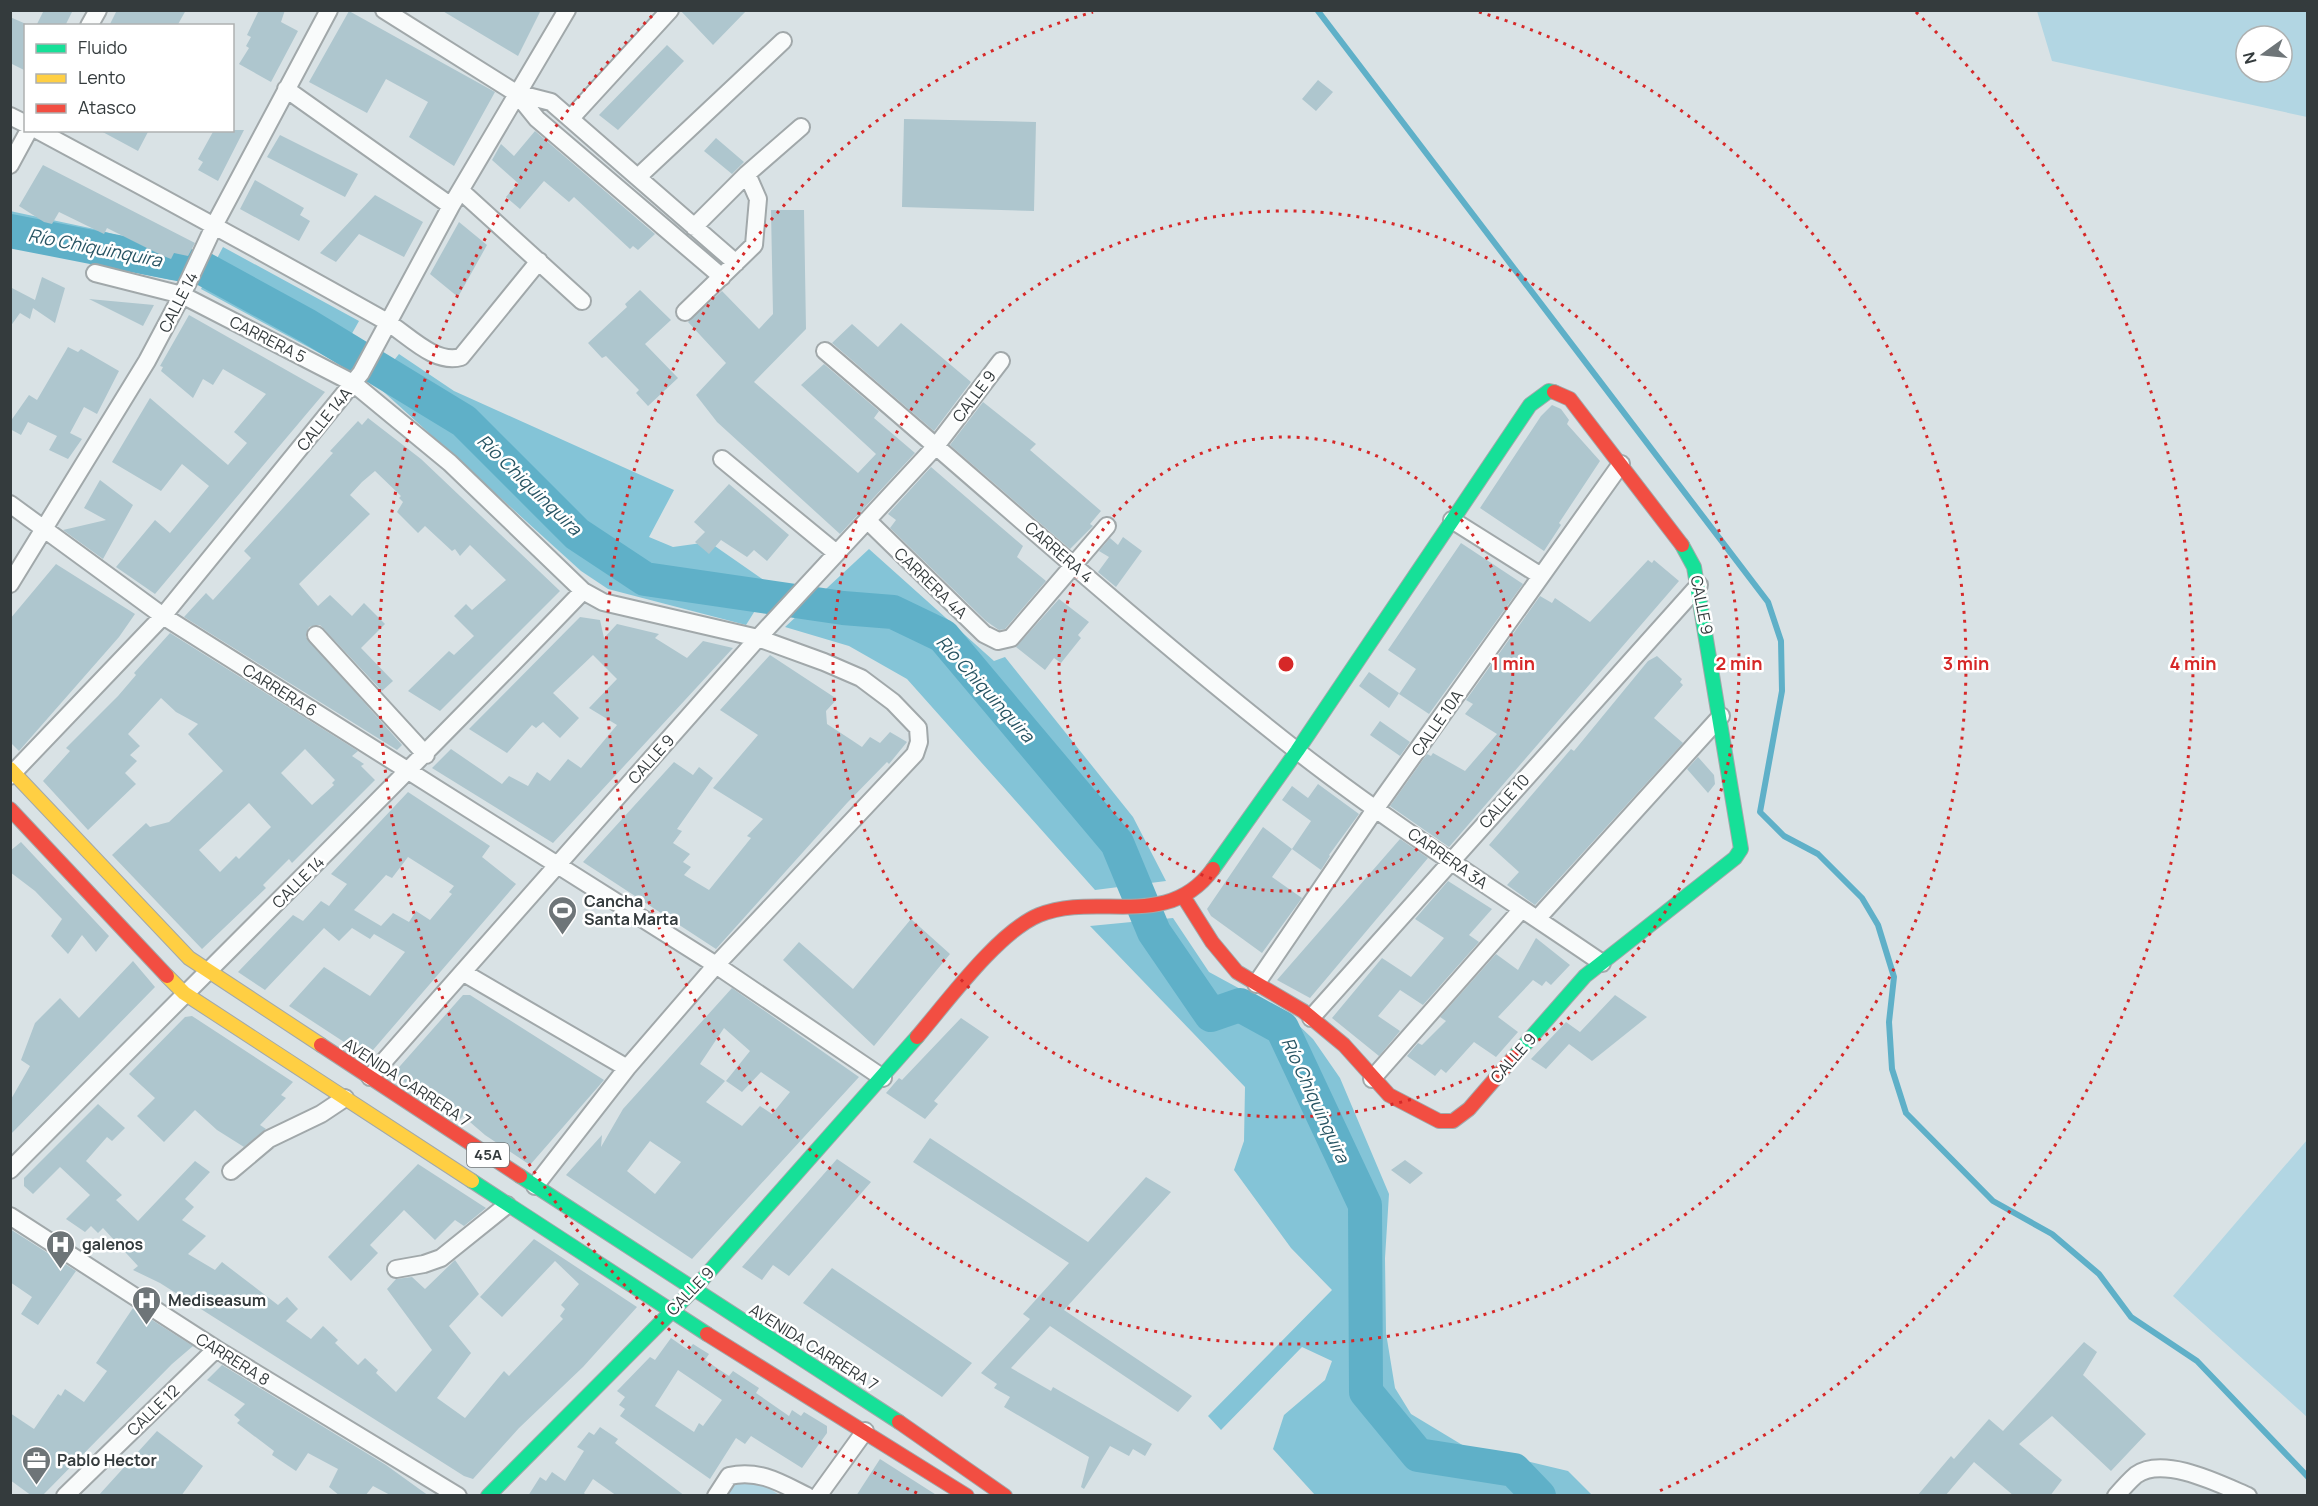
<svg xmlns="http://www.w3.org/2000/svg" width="2318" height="1506" viewBox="0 0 2318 1506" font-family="Manrope,sans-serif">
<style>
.green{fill:#b2d6e3;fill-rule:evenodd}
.forest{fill:#84c4d7}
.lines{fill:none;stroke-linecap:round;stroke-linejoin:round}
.stream{stroke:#5fb0c8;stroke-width:6}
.river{stroke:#5fb0c8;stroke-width:34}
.building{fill:#aec6ce;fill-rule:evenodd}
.street-casing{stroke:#a1a8aa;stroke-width:20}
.fast-casing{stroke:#a1a8aa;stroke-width:16}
.slow-casing{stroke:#a1a8aa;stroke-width:16}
.jam-casing{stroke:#a1a8aa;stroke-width:16}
.street{stroke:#f9fbfb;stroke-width:16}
.fast{stroke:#16e098;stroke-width:14}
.slow{stroke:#ffcf43;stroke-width:14}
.jam{stroke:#f24e42;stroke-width:14}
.ring{fill:none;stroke:#d62828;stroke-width:3;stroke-dasharray:3 6}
.labels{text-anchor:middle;stroke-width:5;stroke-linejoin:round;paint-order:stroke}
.shield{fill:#fff;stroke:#717677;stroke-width:1.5}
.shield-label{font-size:15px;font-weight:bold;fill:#343b3d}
.street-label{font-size:16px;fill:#343b3d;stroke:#fff}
.poi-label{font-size:16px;font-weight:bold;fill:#343b3d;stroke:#fff;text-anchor:start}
.water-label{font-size:18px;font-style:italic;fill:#275463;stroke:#fff}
.centre{fill:#d62828;stroke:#fff;stroke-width:3}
.ring-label{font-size:18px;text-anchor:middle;font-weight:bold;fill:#d62828;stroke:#fff;stroke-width:5;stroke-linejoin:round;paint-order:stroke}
</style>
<rect width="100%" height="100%" fill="#d9e2e5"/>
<!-- green -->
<path class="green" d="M2037,11H2307V117L2052,61ZM2246,36H2282V72H2246Z
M2307,1140V1417L2173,1296Z
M750,1474L779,1495L721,1496L735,1477Z"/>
<!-- forest -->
<path class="forest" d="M10,211L99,230L182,254L172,280L11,247Z
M223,247L359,321L336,362L201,289Z
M399,354L454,391L674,490L649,537L673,547L709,542L771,585L746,625L608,589L581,571L375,384Z
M869,549L994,661L1005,657L1133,817L1166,881L1095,890L907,679L849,646L785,627Z
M1173,918L1209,972L1288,1015L1313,1039L1340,1078L1389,1194L1385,1258L1386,1333L1395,1388L1411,1414L1464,1446L1568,1471L1592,1495H1315L1273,1449L1284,1415L1325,1380L1332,1361L1302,1347L1221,1430L1208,1416L1332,1290L1291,1248L1234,1170L1244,1141L1245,1087L1090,926Z"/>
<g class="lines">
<!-- stream -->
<path class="stream" d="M1318,11L1768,602L1781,641L1782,691L1760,812L1784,836L1818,854L1862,898L1878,925L1894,977L1889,1022L1892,1069L1906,1113L1993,1201L2052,1234L2099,1274L2131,1317L2197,1361L2308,1477"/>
<!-- river -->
<path class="river" d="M10,231L204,269L308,326L464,421L577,534L645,579L843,608L893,612L943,636L1117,843L1154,932L1211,1015L1240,1005L1282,1028L1365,1205L1366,1392L1418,1455L1514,1470L1539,1496"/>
</g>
<!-- building -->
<path class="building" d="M44,10H73L65,26H36Z
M117,10H186L177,26H109Z
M259,10H285L281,22L298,31L271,82L239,64L249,48L246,46L251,37L247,35Z
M441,10H541L518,56Z
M680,10H747L713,45Z
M349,11L495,92L454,166L409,137L428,102L386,79L367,113L309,82Z
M10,17L26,24V71L10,63Z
M667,45L684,61L618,130L599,115Z
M1318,80L1333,92L1316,111L1302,99Z
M904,119L1036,122L1034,211L902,207Z
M99,130H149L138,151Z
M214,130H244L218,181L198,170L203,162L198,159Z
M535,131L655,234L638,250L633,246L630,249L574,197L569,202L544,181L520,209L506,197L518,183L492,160L501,144L514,156Z
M280,135L358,174L345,197L267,157Z
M716,138L744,162L732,174L704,151Z
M43,165L195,243L188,256L174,253L171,259L161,255L107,228L104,234L59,212L52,224L44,222L19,206Z
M255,180L304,208L300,215L310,221L299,241L240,209Z
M375,195L423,222L404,257L359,234L336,262L320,253Z
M771,210H804L806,329L754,382L858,473L876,454L801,385L824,364L879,411L874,418L915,453L840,534L717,422L696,395L726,363L688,322L722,291L759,329L773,314Z
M459,222L487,245L458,297L430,274Z
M42,277L65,288L55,323L33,308L30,319L20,313L10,327V287L35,300Z
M640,290L671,320L645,344L678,378L648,406L636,393L639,390L606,356L602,358L588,343L627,307L625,304Z
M89,299L154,305L143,326Z
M189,315L325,392L155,594L116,567L155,520L170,533L209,486L182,464L161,491L112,462L150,398L228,465L247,443L234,432L266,394L223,369L213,385L203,379L193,398L161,371L163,367L160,366Z
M901,323L971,382L934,431L832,343L852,324L878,347Z
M68,347L78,352L81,349L119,371L97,414L84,407L70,433L82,439L68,459L49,450L57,436L28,422L21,435L10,429V422L29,395L37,400Z
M983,402L1036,444L1030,450L1101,511L1090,524L1093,526L1070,549L950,445Z
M1552,405L1561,409L1569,420L1567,424L1600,461L1559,523L1561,525L1544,551L1480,508L1541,416Z
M368,418L421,459L560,591L440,711L408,691L449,651L454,655L474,636L454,616L466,604L472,610L506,580L470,545L460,556L455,549L452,551L425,526L418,533L397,512L403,502L399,498L401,496L375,471L362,482L350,495L370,514L299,584L318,606L330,595L352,616L364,603L385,624L361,648L393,681L382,691L320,625L309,627L306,637L402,745L397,750L184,617L206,593L213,600L251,558L244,551L333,453L330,451L358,421L362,425Z
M931,467L1023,546L1017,557L1046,581L1005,629L999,630L986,621L890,528L896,520L888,514Z
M100,480L133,505L103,559L63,530L106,520L84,508Z
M729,484L789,535L767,561L754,550L747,557L721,540L709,554L695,542L705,532L694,522Z
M1123,537L1142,551L1116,587L1098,572L1109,557L1099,551L1110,538L1118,545Z
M1461,543L1523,584L1429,714L1399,694L1416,669L1388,650Z
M1648,560L1652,563L1654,560L1679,581L1449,847L1390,806L1427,754L1431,756L1433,753L1465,771L1497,734L1465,714L1473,704L1466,700L1540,596L1552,603L1555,598L1590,622Z
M56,564L135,614L119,637L19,751L10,742V619Z
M1059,599L1089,622L1078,635L1081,638L1061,663L1054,658L1045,670L1016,647Z
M580,617L600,620L604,638L617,624L659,634L655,638L687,658L703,641L733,648L553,843L432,768L451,749L502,784L509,776L528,786L537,772L550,781L568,759L581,768L617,725L589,708L617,679L593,655L553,693L579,718L560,738L543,722L536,728L532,725L507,753L469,729Z
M170,633L358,751L352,756L364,764L361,766L375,780L292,863L289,859L263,885L266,888L202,949L112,855L146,823L150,827L169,822L223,771L188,734L198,724L176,712L161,698L128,734L140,746L130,755L137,761L125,773L136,784L88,830L43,781L70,751L66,748L118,696L136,675L134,673ZM305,749L335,780L332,783L334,785L312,805L281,773ZM249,803L271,827L239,859L236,856L220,872L199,850Z
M770,655L837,699L826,711L827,724L850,739L862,747L870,737L880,743L890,732L907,742L889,764L887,762L847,803L716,949L583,862L674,762L693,775L699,767L713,778L677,829L682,831L673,843L690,854L683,862L691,867L684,875L709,890L751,838L747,836L763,819L713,788L758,735L720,710Z
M1657,656L1682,679L1680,682L1683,685L1654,718L1683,743L1535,905L1507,885L1519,872L1489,845L1571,749L1574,751L1648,661Z
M1369,672L1399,693L1389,708L1359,686Z
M1380,721L1410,742L1400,756L1370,735Z
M1698,757L1714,775L1715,784L1708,793L1687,769Z
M1318,784L1359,814L1329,855L1330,856L1321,870L1292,849L1272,877L1302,898L1262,953L1211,916L1207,909L1263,827L1292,849L1311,821L1282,800L1292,786L1308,798Z
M408,792L490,846L482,857L516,884L367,1057L289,1006L324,967L370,996L405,952L374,934L370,939L352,928L339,941L324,928L265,990L238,972L293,915L303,921L321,901L329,906L347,884L331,874ZM408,857L454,886L449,892L452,894L430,920L416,911L409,922L393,913L381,926L354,910L386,875L392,878Z
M1400,839L1428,858L1310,998L1277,980Z
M21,842L109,936L96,952L82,935L68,954L51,936L62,919L35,891L10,872V851Z
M1448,881L1492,909L1469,935L1479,942L1423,1005L1400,990L1378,1016L1400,1031L1379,1056L1332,1018L1382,958L1411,977L1444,938L1415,919Z
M911,919L950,954L874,1046L783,960L799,942L853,989Z
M1536,938L1570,965L1551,985L1546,981L1542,986L1533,980L1498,1017L1518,1032L1496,1057L1474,1042L1446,1073L1441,1069L1435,1076L1407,1056L1418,1043L1422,1045L1446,1021L1440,1017L1496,954L1518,970Z
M133,961L155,987L10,1135V1101L30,1066L21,1060L35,1023L60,998L79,1018Z
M732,988L859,1077L692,1259L566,1175L602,1135L601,1147L623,1109ZM724,1028L750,1051L726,1081L742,1092L761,1072L790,1092L772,1114L760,1106L742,1126L706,1102L725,1081L700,1064ZM650,1141L681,1162L655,1194L627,1171Z
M463,995H470L604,1080L530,1165L485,1135L463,1116L460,1119L393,1074Z
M1615,995L1647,1017L1592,1061L1569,1044L1546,1069L1531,1059L1566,1022L1580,1032Z
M192,1016L293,1082L281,1095L286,1098L260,1125L266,1129L244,1147L217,1130L195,1110L164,1142L137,1116L155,1098L129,1074L185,1017Z
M961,1018L989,1037L934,1101L938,1104L925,1119L886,1093L899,1078L902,1080Z
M98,1104L125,1128L112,1141L107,1137L86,1161L122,1195L116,1200L138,1221L195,1161L210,1172L185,1199L194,1207L182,1220L206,1236L188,1254L215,1270L222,1262L278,1305L287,1297L298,1309L286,1321L311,1339L323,1326L338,1340L335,1343L358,1365L365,1358L378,1370L376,1373L396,1392L432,1350L387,1289L396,1279L412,1277L425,1289L455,1260L479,1294L449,1326L471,1353L437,1398L465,1418L504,1371L509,1376L563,1319L560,1316L565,1309L561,1305L579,1284L555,1261L502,1317L480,1297L534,1239L637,1307L583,1367L519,1428L473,1479L464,1476L160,1283L133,1270L138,1266L103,1228L98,1233L91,1226L85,1232L66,1219L90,1195L60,1167L33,1194L24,1186V1178Z
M930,1138L1088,1242L1146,1177L1171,1192L1064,1310L1192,1396L1178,1412L1050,1326L1011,1368L1051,1391L1053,1387L1152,1444L1145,1456L1133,1449L1129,1456L1110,1446L1084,1489L1081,1487L1089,1457L1004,1407L1010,1397L994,1388L997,1384L981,1373L1030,1319L1023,1314L1069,1263L913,1162Z
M837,1159L871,1182L789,1276L773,1265L762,1280L742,1267Z
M1405,1160L1423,1173L1410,1184L1391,1170Z
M418,1164L486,1208L464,1226L455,1220L435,1240L404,1210L370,1245L378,1253L351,1281L328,1257Z
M10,1229L76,1271L38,1325L21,1314L32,1297L10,1282Z
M832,1268L972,1363L942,1397L803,1303Z
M133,1308L193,1346L172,1364L42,1496H32L10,1480V1413L34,1429L58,1394L61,1396L65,1389L84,1402L107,1371L96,1363Z
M671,1338L688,1350L693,1344L709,1354L705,1360L729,1376L733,1371L759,1388L756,1393L789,1416L792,1410L801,1416L804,1412L827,1426V1433L802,1468L751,1436L745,1444L736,1438L710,1479L620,1416L625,1409L619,1405L625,1397L617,1391L650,1357L655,1360ZM678,1370L722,1400L703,1426L699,1423L694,1432L655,1406Z
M2084,1342L2097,1352L2083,1375L2146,1434L2111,1471L2052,1416L2019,1444L2062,1480L2050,1496H2014L1974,1462L1945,1496H1917L1951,1456L1954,1459L1989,1419L2003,1431Z
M222,1365L386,1465L429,1496H392L373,1486L365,1496H340L329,1487L338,1469L308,1453L296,1471L272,1455L274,1451L237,1423L240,1420L234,1415L245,1404L207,1380Z
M600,1427L618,1439L615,1443L685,1496H617L593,1479L584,1493L587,1496H528L540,1477L546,1481L552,1472L565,1481L584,1451L577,1447L589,1432L594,1435Z
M157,1431L203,1466L181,1496H98Z
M880,1459L938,1496H856Z"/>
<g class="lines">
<defs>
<path id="street" d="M384,10L516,93L537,119L722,277
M89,26L98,10
M286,89L451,206
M516,93L551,102L736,263
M10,116L26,124
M571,118L670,10
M37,130C153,192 268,255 382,319C406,332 433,365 461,357L539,261
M10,165L29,130
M639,176L783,41
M461,191L582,301
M694,227L747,174L801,127
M95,273L182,295L353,383L450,463L583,591L603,602L758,638L824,662L861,678L893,702L918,728L919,742L915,754L716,965L627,1068L535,1186
M685,312L754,245L758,199L747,174
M825,351C982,484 1134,623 1296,750C1392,825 1501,894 1602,963
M722,459L835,552
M10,504L163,616L716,965L883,1078
M867,520L984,634L998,641L1011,638L1107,526
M1452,520L1541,576
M10,584L147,361L182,295L216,222L329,10
M316,635L426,755
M10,776L163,616L361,373L451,206L567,10
M1537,919L1721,716
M464,973L627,1068
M1256,984L1376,808L1621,464
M1311,1018L1699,585
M370,1077L758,638L936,446L1001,361
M1372,1079L1522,909
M10,1170C201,977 395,787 583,591
M231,1171L269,1139L321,1114L345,1098
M10,1216L216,1349L458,1496
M396,1269L424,1264L441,1258L507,1205
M65,1496L216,1349
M716,1496L729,1476C759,1469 781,1483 807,1496
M818,1496L865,1431
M2116,1496C2122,1489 2129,1481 2136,1475C2163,1455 2220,1484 2248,1496"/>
<path id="fast" d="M1213,869L1297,751L1530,405L1549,391L1554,392
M1514,1057L1585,976L1735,858L1741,849L1694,567L1682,545
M520,1176L899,1422
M472,1181L707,1334
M488,1496L693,1290L917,1037"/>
<path id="slow" d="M10,769L189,958L321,1045
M167,976L184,993L472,1181"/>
<path id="jam" d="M1554,392L1570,399L1682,545
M10,809L167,976
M1183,896L1212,942L1237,972L1303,1011L1344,1045L1389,1095L1439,1121H1453L1469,1109L1514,1057
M917,1037C947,1002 998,932 1039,915C1097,891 1167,932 1213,869
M321,1045L520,1176
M707,1334L967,1496
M899,1422L1005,1496"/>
</defs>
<!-- street casing -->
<use href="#street" class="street-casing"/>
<!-- fast casing -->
<use href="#fast" class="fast-casing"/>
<!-- slow casing -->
<use href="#slow" class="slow-casing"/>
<!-- jam casing -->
<use href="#jam" class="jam-casing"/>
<!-- street -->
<use href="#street" class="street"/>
<!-- fast -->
<use href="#fast" class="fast"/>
<!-- slow -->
<use href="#slow" class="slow"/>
<!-- jam -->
<use href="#jam" class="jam"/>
</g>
<!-- distance rings -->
<g class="ring">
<circle cx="1286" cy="664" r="227"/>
<circle cx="1286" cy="664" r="453"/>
<path d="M1479 12A680 680 0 1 1 1093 12"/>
<path d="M917 1493A907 907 0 0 1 656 12M1916 12A907 907 0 0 1 1655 1493"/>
</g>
<!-- icons -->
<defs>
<symbol id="stadium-pin" viewBox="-11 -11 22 30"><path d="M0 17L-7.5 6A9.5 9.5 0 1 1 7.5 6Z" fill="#6e7578" stroke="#fff"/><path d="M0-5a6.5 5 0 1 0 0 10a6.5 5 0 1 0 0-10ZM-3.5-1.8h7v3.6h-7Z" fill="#fff"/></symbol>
<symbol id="hospital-pin" viewBox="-11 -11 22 30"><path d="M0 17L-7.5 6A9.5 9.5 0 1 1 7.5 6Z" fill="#6e7578" stroke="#fff"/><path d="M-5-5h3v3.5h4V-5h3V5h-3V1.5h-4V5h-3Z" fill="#fff"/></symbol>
<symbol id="office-pin" viewBox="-11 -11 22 30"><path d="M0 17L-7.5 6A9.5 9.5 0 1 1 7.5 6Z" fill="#6e7578" stroke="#fff"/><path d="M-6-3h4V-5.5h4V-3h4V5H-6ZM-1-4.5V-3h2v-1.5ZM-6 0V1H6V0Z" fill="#fff"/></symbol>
</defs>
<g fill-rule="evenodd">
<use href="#stadium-pin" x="546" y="894" width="33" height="45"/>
<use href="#hospital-pin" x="44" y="1228" width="33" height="45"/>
<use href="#hospital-pin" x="130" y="1284" width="33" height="45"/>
<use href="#office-pin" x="20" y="1444" width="33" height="45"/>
</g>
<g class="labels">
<!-- shield labels -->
<rect class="shield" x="467" y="1143" width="42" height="24" rx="4.5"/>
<g class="shield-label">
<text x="488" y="1160">45A</text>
</g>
<!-- street labels -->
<g class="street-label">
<text transform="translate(178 302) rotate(-63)" y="6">CALLE 14</text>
<text transform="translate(268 339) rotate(27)" y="6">CARRERA 5</text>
<text transform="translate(974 396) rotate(-53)" y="6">CALLE 9</text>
<text transform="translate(324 419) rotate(-51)" y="6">CALLE 14A</text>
<text transform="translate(1059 552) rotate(41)" y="6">CARRERA 4</text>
<text transform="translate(931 583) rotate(44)" y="6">CARRERA 4A</text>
<text transform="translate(1702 605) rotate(79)" y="6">CALLE 9</text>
<text transform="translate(280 690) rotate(32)" y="6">CARRERA 6</text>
<text transform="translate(1437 723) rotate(-55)" y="6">CALLE 10A</text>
<text transform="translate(651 759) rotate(-48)" y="6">CALLE 9</text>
<text transform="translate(1504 801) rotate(-48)" y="6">CALLE 10</text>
<text transform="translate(1448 858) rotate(35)" y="6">CARRERA 3A</text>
<text transform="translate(298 882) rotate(-45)" y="6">CALLE 14</text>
<text transform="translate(1513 1058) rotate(-49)" y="6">CALLE 9</text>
<text transform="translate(407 1082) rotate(33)" y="6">AVENIDA CARRERA 7</text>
<text transform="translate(690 1291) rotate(-46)" y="6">CALLE 9</text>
<text transform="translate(814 1347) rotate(32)" y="6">AVENIDA CARRERA 7</text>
<text transform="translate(233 1359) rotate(32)" y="6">CARRERA 8</text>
<text transform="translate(153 1410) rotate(-44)" y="6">CALLE 12</text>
</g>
<!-- poi labels -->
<g class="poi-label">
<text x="584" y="907">Cancha<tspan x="584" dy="18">Santa Marta</tspan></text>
<text x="82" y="1250">galenos</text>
<text x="168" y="1306">Mediseasum</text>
<text x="57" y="1466">Pablo Hector</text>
</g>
<!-- water labels -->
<g class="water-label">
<text transform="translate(95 248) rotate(11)" y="6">Río Chiquinquira</text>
<text transform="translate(529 485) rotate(44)" y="6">Río Chiquinquira</text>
<text transform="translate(985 689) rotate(48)" y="6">Río Chiquinquira</text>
<text transform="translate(1315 1100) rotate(65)" y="6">Río Chiquinquira</text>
</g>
</g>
<circle cx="1286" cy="664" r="9" class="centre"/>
<g class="ring-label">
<text x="1513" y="670">1 min</text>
<text x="1739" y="670">2 min</text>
<text x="1966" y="670">3 min</text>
<text x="2193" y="670">4 min</text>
</g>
<!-- border -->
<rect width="2318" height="1506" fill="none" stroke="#343b3d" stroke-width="24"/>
<!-- legend -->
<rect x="24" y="24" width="210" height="108" fill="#ffffff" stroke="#aeb1b1" stroke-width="1.5"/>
<rect x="36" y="44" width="30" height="9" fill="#16e098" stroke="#aeb1b1" stroke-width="1.5"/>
<text x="78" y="54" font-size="18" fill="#343b3d">Fluido</text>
<rect x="36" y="74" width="30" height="9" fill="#ffcf43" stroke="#aeb1b1" stroke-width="1.5"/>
<text x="78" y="84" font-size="18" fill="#343b3d">Lento</text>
<rect x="36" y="104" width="30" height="9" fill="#f24e42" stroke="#aeb1b1" stroke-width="1.5"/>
<text x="78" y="114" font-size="18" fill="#343b3d">Atasco</text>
<!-- north arrow -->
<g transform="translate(2264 54) rotate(255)"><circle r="28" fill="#ffffff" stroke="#aeb1b1" stroke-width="1.5"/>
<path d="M0-4.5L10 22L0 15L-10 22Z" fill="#6e7578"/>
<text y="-9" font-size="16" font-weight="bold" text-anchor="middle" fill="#343b3d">N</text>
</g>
</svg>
